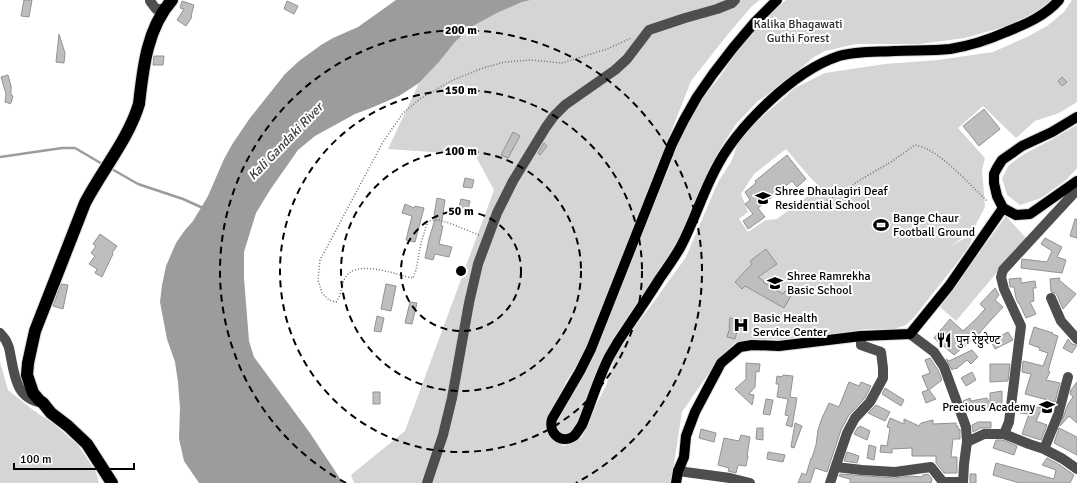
<svg xmlns="http://www.w3.org/2000/svg" width="1077" height="483" viewBox="0 0 1077 483" font-family="Signika,'Noto Sans Devanagari',sans-serif">
<style>
.green{fill:#d5d5d5;fill-rule:evenodd}
.water{fill:#9c9c9c}
.lines{fill:none;stroke-linecap:round;stroke-linejoin:round}
.stream{stroke:#9c9c9c;stroke-width:2.5}
.building{fill:#bebebe;stroke:#929292}
.major-casing{stroke:#dbdbdb;stroke-width:12}
.highway-casing{stroke:#dbdbdb;stroke-width:14}
.path{stroke:#707070;stroke-width:1.5;stroke-dasharray:1 2;stroke-linecap:butt}
.minor{stroke:#4e4e4e;stroke-width:10}
.major{stroke:#000;stroke-width:10}
.highway{stroke:#000;stroke-width:12}
.ring{fill:none;stroke:#000;stroke-width:2;stroke-dasharray:7 5}
.labels{text-anchor:middle;stroke-width:4;stroke-linejoin:round;paint-order:stroke}
.park-label{font-size:12px;fill:#2c2c2c;stroke:#fff}
.poi-label{font-size:12px;fill:#000;stroke:#fff;text-anchor:start}
.water-label{font-size:13px;font-style:italic;fill:#3d3d3d;stroke:#fff}
.centre{fill:#000;stroke:#fff;stroke-width:2}
.ring-label{font-size:12px;text-anchor:middle;font-weight:bold;fill:#000;stroke:#fff;stroke-width:4;stroke-linejoin:round;paint-order:stroke}
</style>
<rect width="100%" height="100%" fill="#fff"/>
<!-- green -->
<path class="green" d="M531,0H760L752,6L724,39L691,81L585,352L567,380L546,422L550,438L564,446L582,437L597,403L606,386L614,360L621,345L653,303L686,257L718,182L731,162L738,143L754,124L795,88L825,73L885,64L938,60L993,52L1027,37L1047,26L1064,12L1072,0H1077V102L1059,113L1035,121L1016,138L983,106L958,128L985,158L982,170L985,207L973,230L950,247L975,232L969,246L956,264L915,316L906,325L891,330L867,329L803,339L785,340L769,339L735,343L720,357L682,412L671,483H354L351,475L405,431L494,190L475,155L388,149L419,83L439,62L455,42L473,26L497,13L522,2ZM786,149L808,175L820,187L777,219L766,220L748,232L739,219L748,212L741,194L754,174Z
M786,0H1052L1037,11L1014,24L965,38L919,44H856L825,51L814,57L779,87L758,101L736,124L723,144L709,170L684,229L664,265L656,279L637,304L603,361L588,406L571,433L562,435L555,429L558,416L570,396L624,280L645,221L668,171L682,130L693,112L721,75L747,37L765,19Z
M1077,125V168L1066,180L1041,198L1020,205L1007,195L1002,178L1009,165L1024,154L1051,140Z
M1006,216L1026,238L956,321L940,307Z
M0,362L8,390L33,410L54,424L78,445L96,472L99,483H0Z"/>
<!-- water -->
<path class="water" d="M396,0H531L522,2L497,13L473,26L455,42L439,62L419,83L399,96L371,108L355,114L315,136L298,150L270,190L256,213L244,252V278L249,341L254,357L310,433L343,483H199L184,461L179,439L180,408L178,382L175,362L167,339L160,302L162,285L166,266L176,243L185,230L193,221L208,196L224,159L233,143L250,118L285,74L299,61L321,45L333,38L358,27Z"/>
<g class="lines">
<!-- stream -->
<path class="stream" d="M0,157L62,148H75L104,165
M110,168L138,184L183,199L203,208"/>
</g>
<!-- building -->
<path class="building" d="M24,0H32L29,17L21,16Z
M182,1L194,5L191,16L192,17L186,26L177,20L184,9L180,8Z
M287,1L298,6L294,14L284,9Z
M59,34L65,53L64,63L56,62Z
M154,56H164L163,65H153Z
M8,75L11,86V95L13,96L11,103L9,104V103L5,102L6,94L1,77Z
M1062,77L1067,82L1062,86L1058,81Z
M984,109L1000,129L979,146L963,126Z
M513,132L520,136L508,158L501,155Z
M544,143L547,146L540,155L538,153Z
M787,155L806,179L797,187L792,181L758,208L765,217L748,229L743,221L753,214L745,204L750,200L745,192L756,183L755,181Z
M465,178L474,180L472,188L463,187Z
M437,198L445,200L441,226H443L439,244L452,247L449,257L435,254L433,260L425,258L429,239L436,216L434,215Z
M461,199L470,201L468,210L459,207Z
M405,204L414,208L415,206L424,208L415,242L406,240L412,216L402,213Z
M1075,219H1077V238L1070,236Z
M100,234L117,246L112,253L113,254L102,277L95,273L97,269L89,264L95,256L91,253L96,246L93,244Z
M1045,238L1062,247L1057,257L1066,260L1062,273L1021,268L1022,259L1047,262L1052,251L1041,244Z
M766,249L777,264L758,277L764,281L763,282L783,294L785,291L792,294L784,308L745,286L742,289L735,282L752,264L750,261Z
M1021,278V283L1035,281L1036,288H1033L1034,301L1030,302L1036,314L1026,318L1019,303H1018L1016,298L1014,287H1010V286L1009,279Z
M1060,278L1059,280L1076,294L1063,309L1057,295L1055,293L1051,292L1050,279Z
M61,284L68,285L63,309L53,306Z
M386,284L396,286L391,311L381,309Z
M995,288L999,295L995,300L1003,307L981,331V332L954,355L934,338L950,319L963,331L975,320L985,309L980,304Z
M410,302L417,303L412,324L405,323Z
M377,316L384,318L381,332L374,331Z
M730,318L746,321L745,329L738,328L735,339L727,337L730,327H729Z
M1034,327L1053,333L1052,334L1058,336L1048,371L1050,372L1046,380L1060,383L1055,402L1025,394L1031,374L1022,372L1023,361L1043,366L1048,353L1039,350L1040,348L1029,344Z
M1008,332L1013,340L995,349L991,341Z
M1068,339L1072,344L1077,345L1072,353L1063,348Z
M972,350L978,357L971,364L967,360L956,369L955,368L952,370L946,359L949,361Z
M930,358L938,370L942,380L929,390L936,399L926,403L922,392L928,390L922,376L930,373L925,360Z
M746,363L760,364L759,372L756,371L755,387L749,394L754,395L752,405L735,389L746,379Z
M990,364H1010L1008,381L990,382Z
M972,372L976,380L966,386L961,378Z
M783,375L793,376L790,397L797,398L792,427L786,425L789,416L785,415L788,399L777,397L779,384H776L777,376L782,377Z
M849,382L859,386L861,382L871,386L865,398L849,415L841,430L827,472L815,468L810,483H798L802,473L806,475L811,458H812L816,445L818,430L822,418L829,403L839,407Z
M1077,382V423L1069,416L1060,426L1068,404L1073,397L1070,394L1071,390Z
M885,388L904,400L901,406L882,394Z
M1002,391V406L987,407V408L969,411L968,408L966,409L963,401L970,398L971,401L987,398L990,404V393Z
M373,392H380V404H373Z
M766,399L773,400L770,415L763,414Z
M1021,404L1042,408L1036,421L1047,425L1041,440L1022,434L1029,414L1020,413Z
M876,405L890,412L885,421L868,413Z
M890,418L904,424V419L919,426L921,423L933,420V424L956,423V426H958V430L960,429V439H953L951,457H957V473H944L936,463V456H912V448L892,449V453L880,452L881,445L887,446L890,428L887,427Z
M978,422H991V428H979V429L973,432L972,425Z
M795,423L802,426L794,448L791,447Z
M860,426L870,431L867,440L854,434L858,427L859,428Z
M757,428H763V440L756,439Z
M1059,428L1077,437V455L1054,443Z
M701,429L716,433L714,442L699,438Z
M741,435L750,437L747,456H748L746,466L738,465L736,473L728,471L729,468L718,465L724,438L739,441Z
M996,440H1003L1017,446L1014,455L993,448Z
M869,445L876,447L874,460L867,458Z
M768,452L785,455L783,462L767,459Z
M847,452L859,456L857,463L844,461Z
M1047,458L1060,465L1074,475L1070,483H1019L993,475L996,463L1054,479L1056,470L1042,465Z
M840,474L895,478L910,476L922,477L923,475L928,474L932,479L931,483H850V479L839,476Z
M970,474H976V483H970Z"/>
<g class="lines">
<defs>
<path id="major" d="M777,0L755,22L733,48L713,74L697,97L684,120L672,144L591,349L580,371L552,419C548,433 561,445 574,436C577,433 579,429 582,425C591,403 598,379 609,357C615,346 622,335 629,325C640,309 650,294 660,278C667,268 675,257 681,246C694,221 702,195 715,170C736,128 793,71 839,56C856,51 876,52 894,51C912,50 931,51 950,49C969,46 988,40 1006,32C1026,24 1045,16 1059,0
M1077,117L1052,132L1022,146L1002,160L997,168L994,174V183L997,196L1003,208L1016,215L1030,214L1077,181
M676,483L678,471L684,457L686,436L695,412L721,363L740,347L752,345L779,346L861,336L910,334L949,286L1003,208"/>
<path id="highway" d="M112,483L87,444L68,426L51,413L43,403L39,400L33,393L27,375L28,363L35,331L85,203C102,170 128,140 139,104C143,68 147,28 172,0"/>
</defs>
<!-- major casing -->
<use href="#major" class="major-casing"/>
<!-- highway casing -->
<use href="#highway" class="highway-casing"/>
<!-- path -->
<path class="path" d="M816,206L837,195L865,177L891,162L915,145C938,148 969,184 986,200L988,199
M479,235L452,224L439,220L428,221L421,243L416,270L413,278C396,275 356,258 345,278C341,286 342,294 336,302L329,300L322,293L318,280L320,260L383,142L403,113L420,99L453,80L483,68L505,62L531,60L562,63L607,49L631,38"/>
<!-- minor -->
<path class="minor" d="M150,0V1L156,9H164
M1051,298L1061,321L1077,339
M0,333C2,336 6,339 7,343C10,348 10,354 11,358C15,380 18,399 43,403
M910,334L934,352L944,367L966,427L967,442L964,464L963,483
M1004,434L1009,422L1021,326L1004,289L1001,277L1003,270L1077,190
M967,442L984,434H1004L1029,444L1044,449L1063,459L1077,469
M1044,449L1058,415L1068,377
M836,467L862,470L895,472L931,467L943,482H963
M678,471L730,478L750,483
M427,483L443,435L452,398L469,303L478,264L497,213L513,181L546,127L554,116L565,105L615,70L627,59L649,30L685,18L717,9L732,3L735,0
M830,483L847,433L855,418L870,402L883,378V368L881,352L861,345V336"/>
<!-- major -->
<use href="#major" class="major"/>
<!-- highway -->
<use href="#highway" class="highway"/>
</g>
<!-- distance rings -->
<g class="ring">
<circle cx="461" cy="271" r="60"/>
<circle cx="461" cy="271" r="120"/>
<circle cx="461" cy="271" r="181"/>
<path d="M346 483A241 241 0 1 1 576 483"/>
</g>
<!-- icons -->
<defs>
<symbol id="school-bare" viewBox="-9 -9 18 18"><path d="M0-5L7-2L0 1L-7-2ZM-4 1L0 2.5L4 1V4Q0 6-4 4Z" fill="#000" stroke="#fff" stroke-width="2.5" paint-order="stroke"/></symbol>
<symbol id="stadium-bare" viewBox="-9 -9 18 18"><path d="M0-5a6.5 5 0 1 0 0 10a6.5 5 0 1 0 0-10ZM-3.5-1.8h7v3.6h-7Z" fill="#000" stroke="#fff" stroke-width="2.5" paint-order="stroke"/></symbol>
<symbol id="hospital-bare" viewBox="-9 -9 18 18"><path d="M-5-5h3v3.5h4V-5h3V5h-3V1.5h-4V5h-3Z" fill="#000" stroke="#fff" stroke-width="2.5" paint-order="stroke"/></symbol>
<symbol id="restaurant-bare" viewBox="-9 -9 18 18"><path d="M-5-6h1v4h1v-4h1v4h1v-4h1v5L-1.5 .5V6h-2V.5L-5-1ZM5-6V6H3V1.5H1.5Q1.5-4 5-6Z" fill="#000" stroke="#fff" stroke-width="2.5" paint-order="stroke"/></symbol>
</defs>
<g fill-rule="evenodd">
<use href="#school-bare" x="752" y="187" width="22" height="22"/>
<use href="#stadium-bare" x="870" y="214" width="22" height="22"/>
<use href="#school-bare" x="764" y="272" width="22" height="22"/>
<use href="#hospital-bare" x="730" y="314" width="22" height="22"/>
<use href="#restaurant-bare" x="933" y="329" width="22" height="22"/>
<use href="#school-bare" x="1036" y="396" width="22" height="22"/>
</g>
<g class="labels">
<!-- park labels -->
<g class="park-label">
<text x="798" y="28">Kalika Bhagawati<tspan x="798" dy="14">Guthi Forest</tspan></text>
</g>
<!-- poi labels -->
<g class="poi-label">
<text x="775" y="195">Shree Dhaulagiri Deaf<tspan x="775" dy="14">Residential School</tspan></text>
<text x="893" y="222">Bange Chaur<tspan x="893" dy="14">Football Ground</tspan></text>
<text x="787" y="280">Shree Ramrekha<tspan x="787" dy="14">Basic School</tspan></text>
<text x="753" y="322">Basic Health<tspan x="753" dy="14">Service Center</tspan></text>
<text x="956" y="344">पुन रेष्टुरेण्ट</text>
<text x="1035" y="411" text-anchor="end">Precious Academy</text>
</g>
<!-- water labels -->
<g class="water-label">
<text transform="translate(285 141) rotate(-46)" y="5">Kali Gandaki River</text>
</g>
</g>
<circle cx="461" cy="271" r="6" class="centre"/>
<g class="ring-label">
<text x="461" y="34">200 m</text>
<text x="461" y="94">150 m</text>
<text x="461" y="155">100 m</text>
<text x="461" y="215">50 m</text>
</g>
<!-- scale -->
<path d="M14 463v6h120v-6" fill="none" stroke="#000000" stroke-width="2"/>
<text x="20" y="463" font-size="12" fill="#000000" stroke="#ffffff" stroke-width="3" paint-order="stroke">100 m</text>
</svg>
